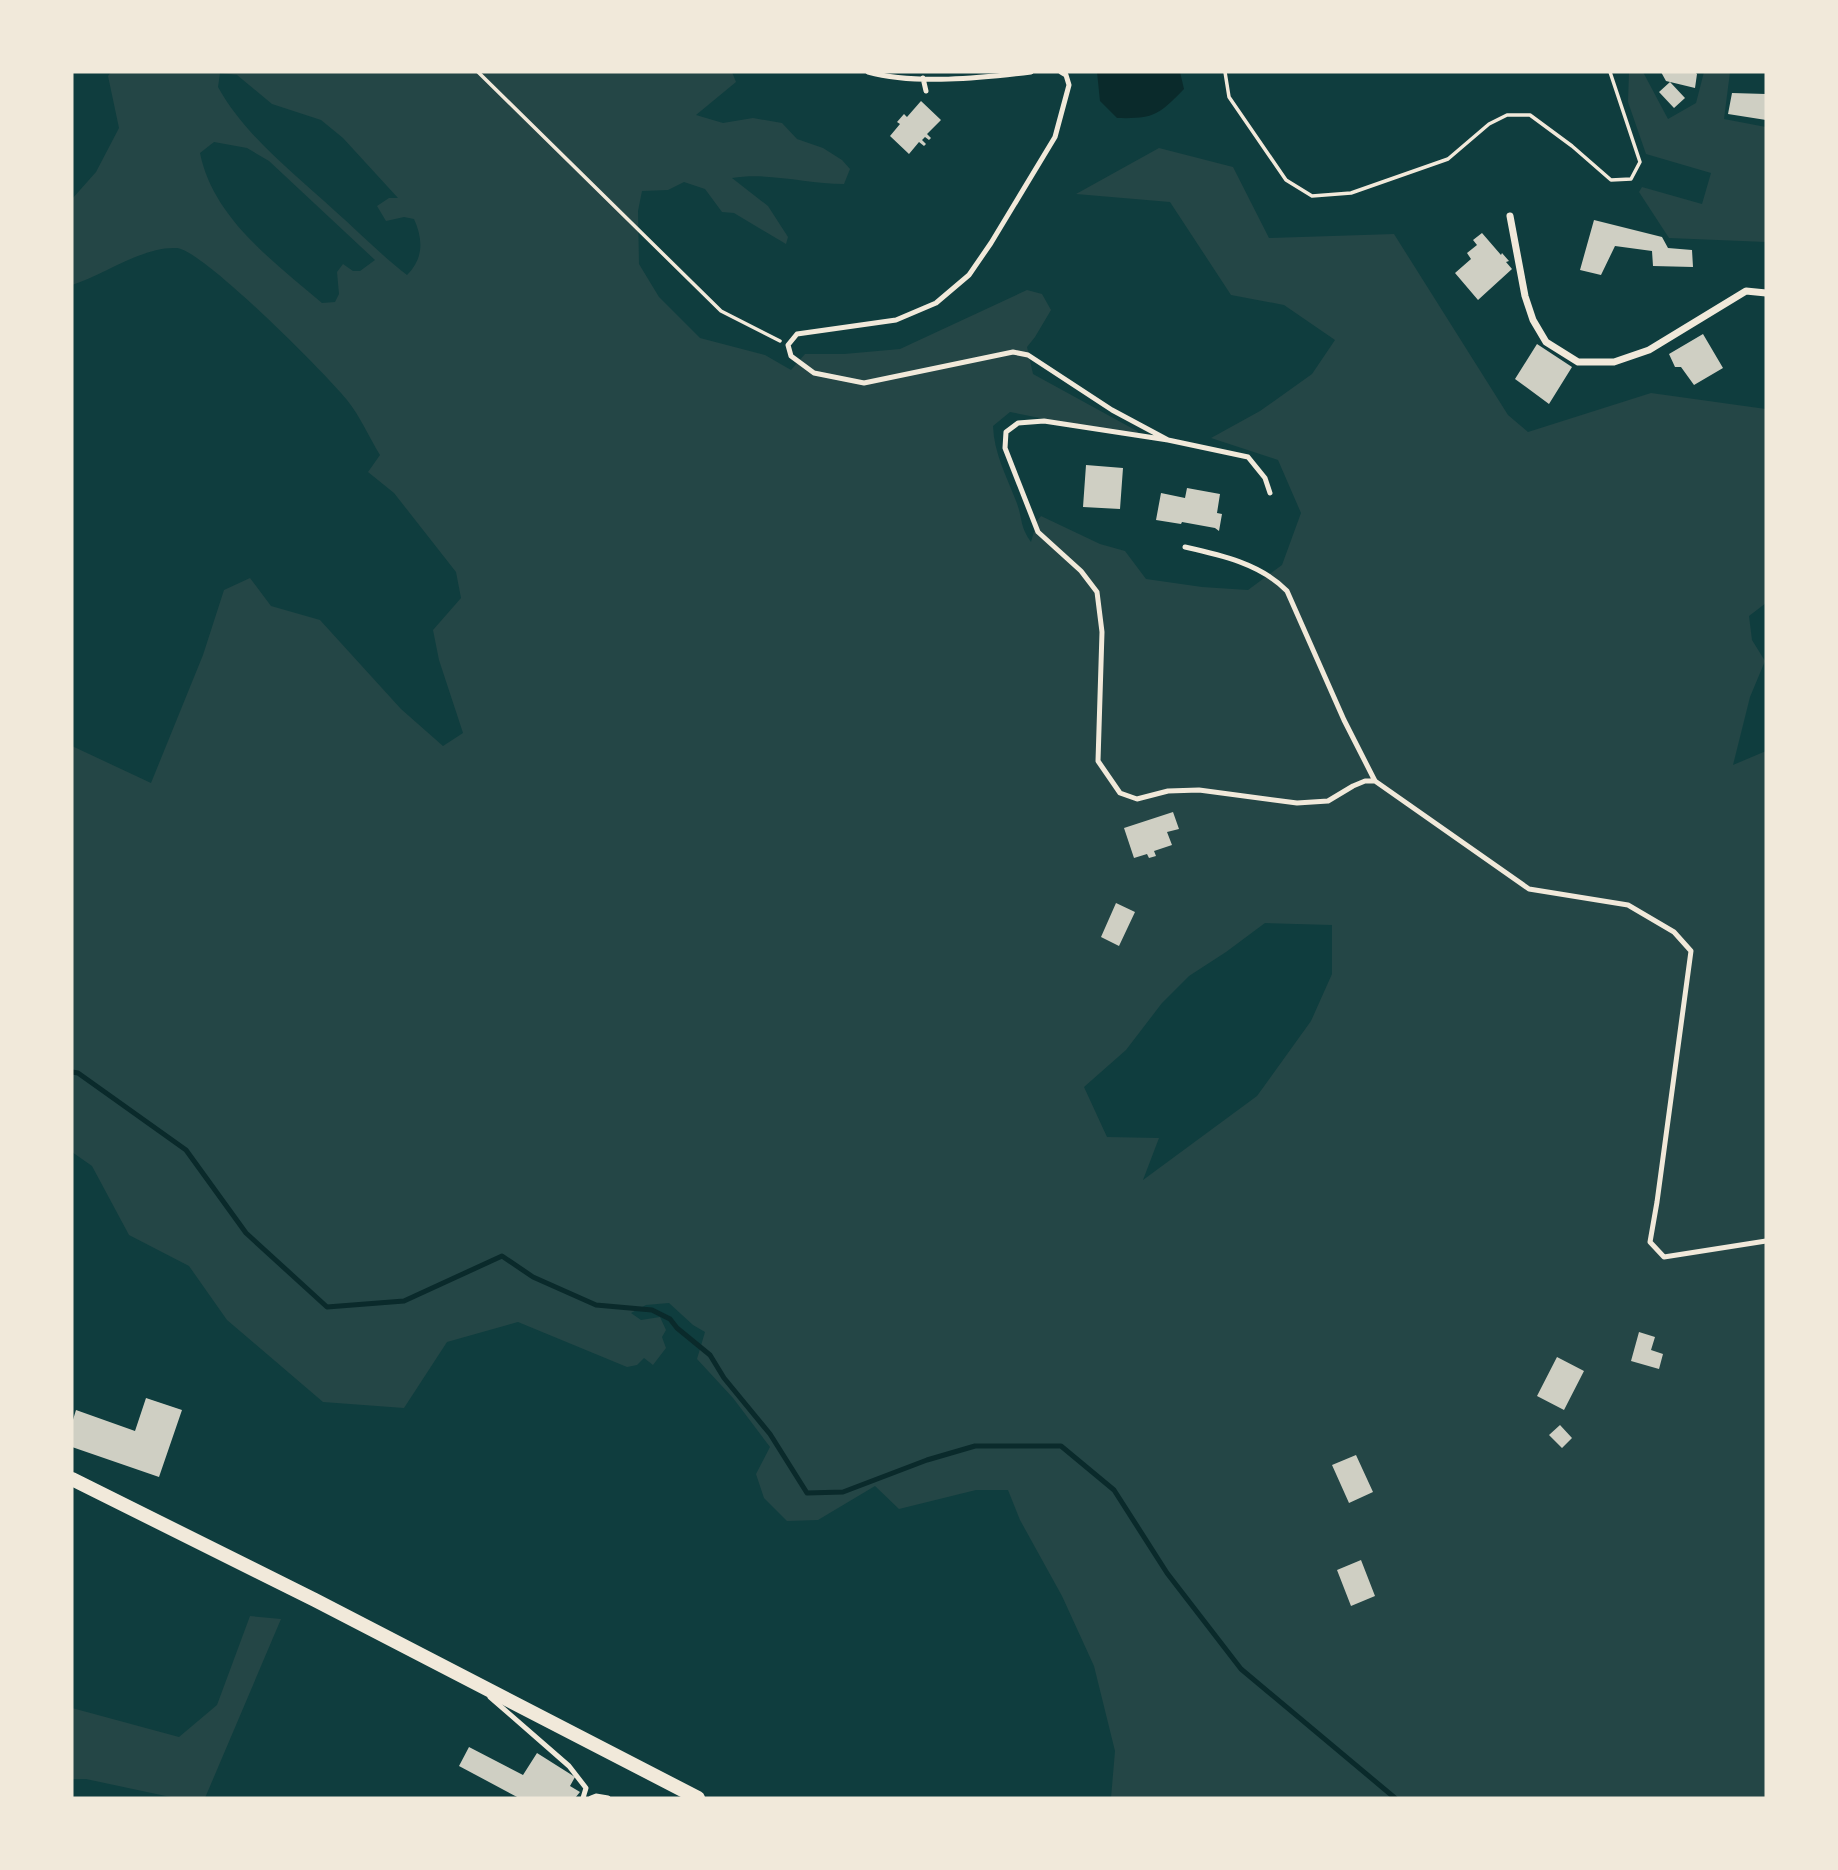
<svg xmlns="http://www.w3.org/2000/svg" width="1838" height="1870" viewBox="0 0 1838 1870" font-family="'Noto Sans',sans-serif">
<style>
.green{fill:#244646;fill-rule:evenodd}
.water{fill:#0a2a2b}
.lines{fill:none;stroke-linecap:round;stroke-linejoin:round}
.stream{stroke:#0a2a2b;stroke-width:5}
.building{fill:#cfcfc3}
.path{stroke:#f1e9da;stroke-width:3.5}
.service{stroke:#f1e9da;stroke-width:5}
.minor{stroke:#f1e9da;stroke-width:7}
.secondary{stroke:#f1e9da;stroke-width:14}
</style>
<rect width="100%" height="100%" fill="#0f3d3e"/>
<!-- green -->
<path class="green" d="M111,72H732L736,82L696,115L723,123L753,118L782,123L797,139L823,148L842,160L850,169L844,184C807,184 769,172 732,178L768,206L788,237L786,244L734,213L722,212L705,189L684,182L668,190L642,191L638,211L639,264L659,297L700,338L765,355L791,370L805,354H844L900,349L1027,290L1042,294L1051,310L1035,337L1027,347L1033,374L1137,431L1139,434L1136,437L1010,412L993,426C994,453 1006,475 1016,501C1023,518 1019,525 1031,542L1037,521L1041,516L1100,544L1125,551L1146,579L1202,587L1248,590L1282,565L1301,513L1278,460L1211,438L1260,411L1312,374L1335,340L1284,305L1231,295L1170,202L1076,194L1159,148L1233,167L1269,238L1394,234L1508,415L1528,432L1651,393L1766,409V603L1749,616L1752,640L1765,661L1750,697L1733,765L1766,751V1798H1111L1115,1751L1094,1666L1062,1596L1020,1520L1008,1490H976L899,1509L875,1486L818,1520L787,1521L764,1498L756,1474L770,1447L733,1398L697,1359L705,1332L693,1325L669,1303L646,1305L631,1313L641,1320L660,1317L666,1330L662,1337L666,1348L653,1365L644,1358L637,1365L627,1367L518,1322L447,1342L404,1408L323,1402L227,1320L189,1266L129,1235L92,1166L72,1152V746L151,783L203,655L224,590L250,578L271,606L320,620L401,709L443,746L463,733L439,660L433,630L461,598L456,572L394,493L368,472L380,455C369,437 360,416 347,400C326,374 203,250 177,248C143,246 104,275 72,285V199L96,172L119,128L108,76ZM220,73L237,75L272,104L321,120L343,138L398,198H389L377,206L386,221L404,217L414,219C423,239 424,258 407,275C382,256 359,232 335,211C294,173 245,136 218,87ZM214,142L247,148L269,161L375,260L360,271H353L343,264L337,272L339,294L335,302L322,303C274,262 213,218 200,153ZM1265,923L1332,925V974L1311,1021L1257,1096L1143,1180L1159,1138L1107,1137L1084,1087L1126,1050L1162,1003L1189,976L1226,952Z
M1629,72H1643L1668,119L1696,103L1704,72H1730L1724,119L1766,127V242L1669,238L1639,192L1642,187L1702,204L1711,173L1646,154L1628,102Z
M250,1616L281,1619L205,1798H175L86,1779H72V1708L179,1737L217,1705Z"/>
<!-- water -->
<path class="water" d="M1097,72H1180L1184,89C1159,115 1153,119 1117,118L1100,101Z"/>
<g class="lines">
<!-- stream -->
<path class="stream" d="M72,1072L78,1073L186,1150L246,1233L327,1307L404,1301L502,1256L533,1277L596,1305L652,1310L670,1319L677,1328L710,1355L724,1378L770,1434L807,1493L843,1492L927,1460L975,1446H1061L1114,1490L1167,1573L1241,1669L1395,1798"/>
</g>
<!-- building -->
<path class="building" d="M1661,72H1695L1697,74L1695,88L1666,81Z
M1670,82L1685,98L1674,108L1659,92Z
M1732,93L1766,94V120L1728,114Z
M921,101L941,120L927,134L931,138L929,140L925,137L922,140L926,144L924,146L919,142L909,154L890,136L900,124L897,122L904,114L907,117Z
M1594,220L1662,237L1668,248L1692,250L1693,267L1653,266L1652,251L1615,246L1601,275L1580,270Z
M1482,233L1501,255L1502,253L1509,261L1506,262L1512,269L1478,300L1455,273L1471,259L1467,253L1477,245L1473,240Z
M1703,334L1723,368L1694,385L1681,367H1675L1669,354Z
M1537,344L1572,367L1549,404L1515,379Z
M1086,465L1123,468L1120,509L1083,507Z
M1187,488L1220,494L1217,513L1222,514L1219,531L1215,528L1182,522L1181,524L1156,520L1161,493L1185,498Z
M1173,812L1179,829L1167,832L1172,845L1154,851L1156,856L1149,858L1147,854L1134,858L1124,828Z
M1116,903L1135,912L1119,946L1101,937Z
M1639,1332L1655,1337L1651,1350L1663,1354L1659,1369L1631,1361Z
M1557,1357L1584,1371L1564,1410L1537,1396Z
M146,1398L182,1410L159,1477L72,1447V1423L76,1410L135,1431Z
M1560,1425L1572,1438L1562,1448L1549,1435Z
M1356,1455L1373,1492L1349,1503L1332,1465Z
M1361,1560L1375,1596L1351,1606L1337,1570Z
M469,1747L523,1775L537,1753L575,1777L570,1786L580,1792L575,1798H519L459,1766Z"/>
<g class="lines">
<!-- path -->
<path class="path" d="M478,72L721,311L780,341
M1225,72L1229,97L1286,180L1312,196L1351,193L1448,159L1489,124L1507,115H1530L1572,146L1611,180L1631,179L1640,162L1610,72"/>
<!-- service -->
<path class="service" d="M868,72C915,85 981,78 1031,72
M1061,72L1066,75L1069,85L1055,137L991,243L969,275L936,303L896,320L797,334L788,345L791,356L814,373L864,383L1013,352L1028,355L1112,410L1168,440L1248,457L1265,478L1270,493
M923,78L926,91
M1168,440L1044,421L1018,423L1006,432L1005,448L1038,532L1081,571L1097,592L1102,632L1098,761L1120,793L1137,799L1168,791L1199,790L1297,803L1328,801L1353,786L1365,781H1375L1529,889L1628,905L1674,932L1691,951L1657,1202L1650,1242L1664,1257L1766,1241
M1185,547C1221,555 1261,564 1287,591L1344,720L1375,781
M490,1697L569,1766L586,1788L583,1798
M591,1798L596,1796L608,1798"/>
<!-- minor -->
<path class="minor" d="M1510,216L1525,296L1533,320L1546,342L1578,362H1614L1649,350L1746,291L1766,293"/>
<!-- secondary -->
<path class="secondary" d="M72,1479L315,1600L698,1798"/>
</g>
<!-- border -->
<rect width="1838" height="1870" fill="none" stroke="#f1e9da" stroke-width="147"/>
</svg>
